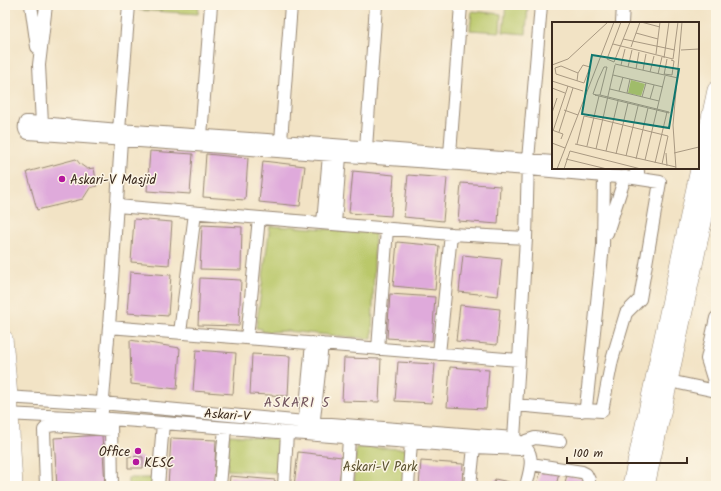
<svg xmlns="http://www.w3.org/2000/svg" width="721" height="491" viewBox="0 0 721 491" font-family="Kalam,sans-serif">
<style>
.green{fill:#bac86a;stroke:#7a7944}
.building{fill:#dfaadb}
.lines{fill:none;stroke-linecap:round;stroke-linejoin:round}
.minor-casing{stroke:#968672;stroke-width:14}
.major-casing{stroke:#968672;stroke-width:16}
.highway-casing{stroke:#968672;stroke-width:18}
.minor{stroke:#fff;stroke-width:12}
.major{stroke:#fff;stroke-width:15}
.highway{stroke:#fff;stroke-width:17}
.poi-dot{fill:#b5179e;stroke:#fcf5e5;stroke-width:1.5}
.labels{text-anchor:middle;stroke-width:3;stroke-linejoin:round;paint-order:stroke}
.poi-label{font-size:13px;fill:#3b2a1e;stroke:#fcf5e5;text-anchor:start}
.street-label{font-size:13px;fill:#3b2a1e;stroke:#fcf5e5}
.park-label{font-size:13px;fill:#5b5231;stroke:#fcf5e5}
.neighbourhood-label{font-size:14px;letter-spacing:1px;fill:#745760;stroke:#fcf5e5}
.inset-road{fill:none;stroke:#a99982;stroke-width:1}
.view{fill:#0f766e;fill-opacity:0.15;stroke:#0f766e;stroke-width:2}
.inset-edge{fill:none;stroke:#3b2a1e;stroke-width:2}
</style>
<rect width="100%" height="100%" fill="#fcf5e5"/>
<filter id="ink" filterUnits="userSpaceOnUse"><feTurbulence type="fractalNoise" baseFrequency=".025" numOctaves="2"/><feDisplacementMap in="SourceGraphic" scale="8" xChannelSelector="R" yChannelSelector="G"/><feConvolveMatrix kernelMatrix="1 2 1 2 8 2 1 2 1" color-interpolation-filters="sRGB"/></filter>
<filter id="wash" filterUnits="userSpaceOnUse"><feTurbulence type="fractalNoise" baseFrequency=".012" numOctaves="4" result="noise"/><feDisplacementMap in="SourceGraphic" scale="16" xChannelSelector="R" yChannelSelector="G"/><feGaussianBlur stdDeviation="0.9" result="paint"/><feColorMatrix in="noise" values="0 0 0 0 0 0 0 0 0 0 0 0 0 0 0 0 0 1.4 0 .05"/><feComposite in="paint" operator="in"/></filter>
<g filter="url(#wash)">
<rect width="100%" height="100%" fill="#f2e3c5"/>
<!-- green -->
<path class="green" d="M139,5H199L198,14L139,10Z
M506,5H528L526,34L503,32Z
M472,11L501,14L500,32L470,30Z
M270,226L289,227L290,226L296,227L375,232L372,339L286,331L262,332V329L256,328Z
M229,435L280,439L277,473L227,470Z
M356,447L407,449L405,485H400V486H398L354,482Z
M128,478H152V486H128Z"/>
<g id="blocks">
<!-- building -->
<path class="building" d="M150,151L193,154L190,194L147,191Z
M206,154L248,158L245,200L203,197Z
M76,159L80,164L87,169L94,168L97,186L90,188L83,199L37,210L27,172Z
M263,161L305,166L300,206L259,202Z
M353,171L394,175L391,216L349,213Z
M408,175L447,178L443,221L404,217Z
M461,183L500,186L498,224L458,221Z
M134,219L172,222L169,265L131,262Z
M202,225L242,227L241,270L200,269Z
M397,242L439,246L435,290L393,286Z
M463,255L502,259L498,296L459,292Z
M130,272L171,275L168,316L127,313Z
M200,278L241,280L239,326L198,325Z
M390,294L435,297L432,341L387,338Z
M460,305L500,309L497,345L456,341Z
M130,340L180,348L177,389L131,384Z
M196,350L236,353L233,394L193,391Z
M252,354L290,356L288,396L250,394Z
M344,358L381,359L379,402L342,401Z
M398,362L435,364L432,403L395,401Z
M450,367L489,370L486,409L447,407Z
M102,435L105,486H57L54,438Z
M171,438L216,440L214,486H168Z
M298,452L342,457L339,486H294Z
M128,456L143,457V468H128Z
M421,461L463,464L462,486H419Z
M541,469L559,473L556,486H537Z
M567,475L583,479L582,486H564Z
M230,476L275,480V486H229Z
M495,479L509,482L508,486H493Z"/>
</g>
</g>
<g filter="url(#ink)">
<use href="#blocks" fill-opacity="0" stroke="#968672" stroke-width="1"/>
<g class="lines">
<defs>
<path id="minor" d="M31,5L37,47
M622,23L623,5
M42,124L39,65L46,5
M201,136L211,5
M281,141L291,5
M366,148L376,5
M450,154L461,5
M553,162L281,141L119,130L29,122H26C24,126 24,131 28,133L529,169L604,176L634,178L638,175V171L635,168
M117,206L451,234L526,238
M323,223L329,155
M335,224L340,156
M607,233L625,177
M716,318L707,359L716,388
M109,327L519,360
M180,333L195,213
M247,338L259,218
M378,349L387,229
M439,354L451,234
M669,381L716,391
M5,397L102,403L305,422L514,438
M516,405L581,411L585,410L602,411L612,360L626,313L640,299L660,182L634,178
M585,410L586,407L603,246L604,176
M102,411L109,327L121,140L119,130L129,5
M5,414L111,419L474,447L519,449
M111,423L112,486
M304,428L312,343
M313,428L322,344
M518,441L514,438L519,360L526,238L528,160L541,5
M526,441L535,438L560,441
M526,448C535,458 529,474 526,486
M531,464L582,472L586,474L589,480L587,486
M46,486L44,430L48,426L55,425L111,430
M158,486L163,423
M220,486L225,428
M284,486L287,433
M346,486L349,438
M408,486L411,442
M470,486L474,447"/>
<path id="major" d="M5,338L10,397L15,486"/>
<path id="highway" d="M631,486L716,90
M646,486L669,381L716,162"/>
</defs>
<!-- minor casing -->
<use href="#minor" class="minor-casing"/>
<!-- major casing -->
<use href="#major" class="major-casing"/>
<!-- highway casing -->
<use href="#highway" class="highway-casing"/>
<!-- minor -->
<use href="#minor" class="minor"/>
<!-- major -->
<use href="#major" class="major"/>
<!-- highway -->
<use href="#highway" class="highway"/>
</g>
</g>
<!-- markers -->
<g class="poi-dot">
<circle cx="62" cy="179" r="4"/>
<circle cx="138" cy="451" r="4"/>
<circle cx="136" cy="462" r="4"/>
</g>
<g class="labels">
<!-- poi labels -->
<g class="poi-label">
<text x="70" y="184">Askari-V Masjid</text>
<text x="130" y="456" text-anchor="end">Office</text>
<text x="144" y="467">KESC</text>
</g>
<!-- street labels -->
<g class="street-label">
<text transform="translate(227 414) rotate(4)" y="5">Askari-V</text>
</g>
<!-- park labels -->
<g class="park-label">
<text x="380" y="471">Askari-V Park</text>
</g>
<!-- neighbourhood labels -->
<g class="neighbourhood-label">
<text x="297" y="407">ASKARI 5</text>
</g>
</g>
<!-- overview -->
<g transform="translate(552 22)">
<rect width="147" height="147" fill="#f2e3c5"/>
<path d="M79,58L93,62L89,74L76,71Z" fill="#bac86a"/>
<path class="inset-road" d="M89,0L108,5M84,11L106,17M71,17L123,28M61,22L121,37L126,0M79,25L88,0M129,28L147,27M104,32L108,0M112,36L117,0M62,40L55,37L69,0M62,40L78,0M63,42L126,56M0,43L16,37L56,0M69,43L73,27M76,45L80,28M84,47L87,30M91,48L94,32M98,50L102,34M26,51L31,43L38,45M106,52L110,35M112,52L120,53L122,39L119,38M61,53L111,65M112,53L115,37M0,59L31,69M25,59L26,51L9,44L3,46L4,52L32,61L38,45M0,66L13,71M58,67L107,79M67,69L71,55M75,71L78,57M44,73L41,72L46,58L52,45H55M48,73L117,90V91L43,73ZM48,73L55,45M90,75L94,61M98,77L102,63M12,88L26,93M0,91L5,76M0,108L11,112L9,117M1,109L16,64M7,110L21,66M0,121L13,126M23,122L124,145M25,122L32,94L51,98L116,114L110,142M35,124L47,74M44,127L63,43M54,129L66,79M114,131L115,144M122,131L147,125M64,132L76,81M74,134L86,84M14,137L55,147M84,137L96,86M93,138L113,54M103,141L115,90M5,147L62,0M12,147L18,129L89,147M124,147L121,103L130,0"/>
<path class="view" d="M40,33L127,47L117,106L30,92Z"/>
<rect width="147" height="147" class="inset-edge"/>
</g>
<!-- margin -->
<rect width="721" height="491" fill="none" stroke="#fcf5e5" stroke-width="20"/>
<!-- scale -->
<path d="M567 457v6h120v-6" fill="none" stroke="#3b2a1e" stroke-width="2"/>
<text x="573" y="457" font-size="12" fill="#3b2a1e" stroke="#fcf5e5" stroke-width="3" paint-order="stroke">100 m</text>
</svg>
